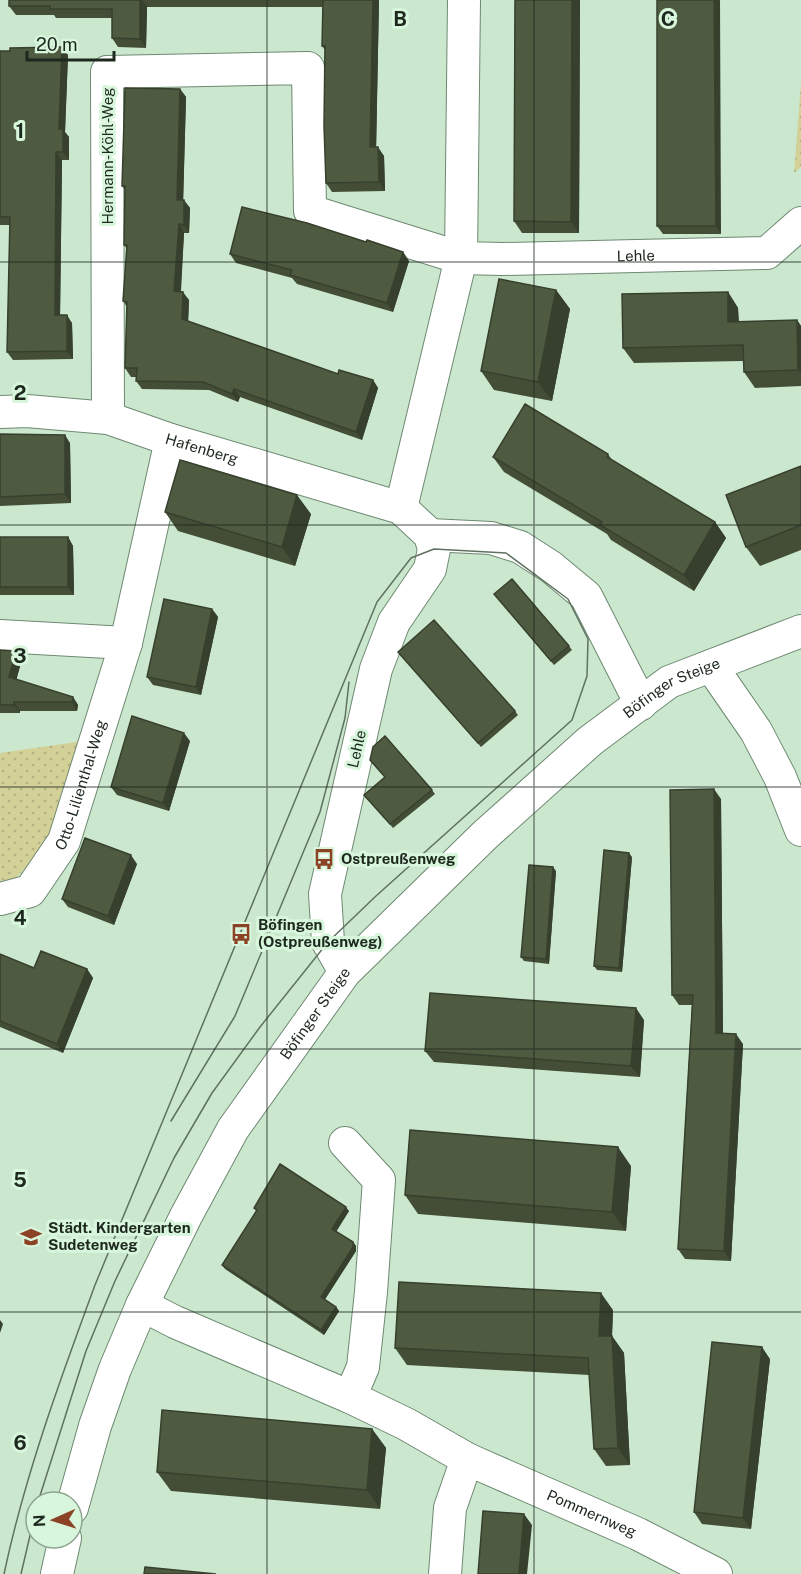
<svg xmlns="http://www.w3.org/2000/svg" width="801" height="1574" viewBox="0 0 801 1574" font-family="'Public Sans',sans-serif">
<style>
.park{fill:url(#park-dots)}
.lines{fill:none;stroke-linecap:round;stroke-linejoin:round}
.minor-casing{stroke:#6e8972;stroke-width:34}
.minor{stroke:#fff;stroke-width:32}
.tram{stroke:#5f7161;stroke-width:1.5}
.wall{fill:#444e37}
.shaded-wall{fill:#37402d}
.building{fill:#4f5b40;stroke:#37402d;stroke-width:1.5}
.grid{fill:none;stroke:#1d281e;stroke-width:1.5;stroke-opacity:0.55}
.labels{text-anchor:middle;stroke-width:6;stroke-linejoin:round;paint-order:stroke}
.street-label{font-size:15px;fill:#1d281e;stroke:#d8f6dc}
.poi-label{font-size:15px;font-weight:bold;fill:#1d281e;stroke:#d8f6dc;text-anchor:start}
.grid-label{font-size:20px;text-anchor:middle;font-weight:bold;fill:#1d281e;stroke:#d8f6dc;stroke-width:6;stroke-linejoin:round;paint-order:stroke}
</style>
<defs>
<pattern id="park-dots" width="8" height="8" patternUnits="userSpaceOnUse" patternTransform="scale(1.5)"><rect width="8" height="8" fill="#d3d197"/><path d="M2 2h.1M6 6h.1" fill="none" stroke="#b5b382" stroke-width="1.8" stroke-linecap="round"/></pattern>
</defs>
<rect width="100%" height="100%" fill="#cbe8cf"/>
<!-- park -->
<path class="park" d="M801,83V167L794,173Z
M83,741L57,817L43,850L15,879L0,881V753Z"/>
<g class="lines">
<defs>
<g id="minor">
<path id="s1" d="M0,412L27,411L108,418L171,440L401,508L430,535L434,549L430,569L394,622L376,669L325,894L328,942L345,972"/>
<path id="s2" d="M108,418L107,72L308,68L310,211L461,258L503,259L767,253L801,223"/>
<path d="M401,508L461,258L464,0"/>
<path d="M430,535L491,538L520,547L551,567L586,596L641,704"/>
<path d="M0,636L126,643"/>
<path d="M711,666L756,731L780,777L801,830"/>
<path id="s3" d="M0,899L30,891L64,841L126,643L171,440"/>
<path d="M345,1143L379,1180L371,1292L363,1367L350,1397"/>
<path id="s4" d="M142,1305L175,1322L350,1397L406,1424L467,1459L638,1534L716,1574"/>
<path id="s5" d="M72,1508L95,1426L115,1369L142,1305L186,1216L233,1129L345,972L485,835L590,741L669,682L801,631"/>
<path d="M57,1574L65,1538"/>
<path d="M445,1574L450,1508L467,1459"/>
</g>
</defs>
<!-- minor casing -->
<use href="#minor" class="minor-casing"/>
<!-- minor -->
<use href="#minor" class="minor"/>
<!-- tram -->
<path class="tram" d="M171,1121L235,1016L320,812L345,718L349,682
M4,1574C25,1475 60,1380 95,1285L377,602L411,558L434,549L506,553L568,599L588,639L587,676L572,720L376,896L328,942L260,1027L212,1093L174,1158L115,1281L86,1351L38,1502
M21,1574L36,1510"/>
</g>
<!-- wall -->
<path class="wall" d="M9,0H379L376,147L384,156L385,191L332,192L326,183L325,50L322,46L323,7H147L146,48L118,47L112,38V18H56L54,15H16L9,6Z
M515,0H580L579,233H522L514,221Z
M657,0L721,234H663L657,226Z
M0,51L68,55L65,132L69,137V160H62L60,315L72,323L73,359L13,360L7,352L10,225H0Z
M180,89L186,97L183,200L190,208L189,233H184L181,292L189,300L188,321L338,374L373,380L378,388L362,440L240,397L238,402L209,390L142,389L136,381V377H131L125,368L127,307L123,301L127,249L124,245L125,190L122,186Z
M366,242L403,252L409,261L393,312L297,284L292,278L236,263L230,254Z
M556,290L570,309L552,401L494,390L481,371Z
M728,292L738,308L739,322L797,320L801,326V386L755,388L744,372L743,361L634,363L623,348Z
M0,434L70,443L71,503L0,506Z
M608,454L612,460L715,522L726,538L694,591L611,540L607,534L504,472L493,457Z
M801,466V550L760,566L746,547Z
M165,512L311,514L295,566L178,531Z
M0,537H68L73,546L74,595H0Z
M494,594L569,646L572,650L554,665Z
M212,609L218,617L201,695L153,685L147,677Z
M0,650L22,659L16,680L73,697L78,705L77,711H20V713H0Z
M398,652L515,711L518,715L481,747Z
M190,741L169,811L117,795L111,787Z
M370,760L432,790L435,794L393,828L364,795L385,777Z
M721,799L723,1034L743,1044L731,1261L685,1259L678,1249L692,1005H679L672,995Z
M632,857L622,972L597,970L594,966Z
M137,864L114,925L68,907L62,899Z
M556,871L549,964L524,961L521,957Z
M0,954L34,968L87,969L93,978L63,1053L0,1027Z
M644,1020L640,1077L434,1062L425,1051Z
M631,1166L626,1231L418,1214L405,1195Z
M254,1208L349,1211L336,1232L353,1242L356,1246V1251L325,1299L336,1307L339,1311L324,1335L225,1269L222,1265L257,1212Z
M613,1310L612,1336L624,1353L630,1465L606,1466L594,1449L589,1375L407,1365L395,1348Z
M770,1359L751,1529L702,1524L694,1512Z
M372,1429L386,1448L380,1509L171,1491L157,1472Z"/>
<!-- shaded-wall -->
<path class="shaded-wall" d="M140,0H142L147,7L146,48L140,39Z
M373,0H379L376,156L370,147Z
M572,0H580L579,233L571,222Z
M714,0H720L721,234L716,226Z
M62,47L68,55L65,132L69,137V160L63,152L59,129Z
M180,89L186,97L183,208L177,200Z
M378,147L384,156L385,191L379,182Z
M56,152L62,160L60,323L55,315Z
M184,200L190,208L189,233L184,225Z
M179,224L184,233L180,300L174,291Z
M403,252L409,261L393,312L387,303Z
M556,290L570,309L552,401L538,382Z
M183,292L189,300L188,327L182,319Z
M728,292L738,308L739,337L728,322Z
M67,315L72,323L73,359L67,351Z
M797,320L801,326V374L798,370Z
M373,380L378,388L362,440L356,432Z
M234,389L240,397L238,402L232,394Z
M65,435L70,443L71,503L65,494Z
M297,495L311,514L295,566L282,547Z
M715,522L726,538L694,591L684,575Z
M68,537L73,546L74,595L68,587Z
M212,609L218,617L201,695L196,687Z
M16,651L22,659L15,685L9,677Z
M73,697L78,705L77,711L72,702Z
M14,702L20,711V713L14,705Z
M184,733L190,741L169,811L163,803Z
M714,789L721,799L723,1043L716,1033Z
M629,853L632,857L622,972L619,968Z
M131,855L137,864L114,925L108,916Z
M553,867L556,871L549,964L546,959Z
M87,969L93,978L63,1053L57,1044Z
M636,1008L644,1020L640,1077L631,1066Z
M736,1034L743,1044L731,1261L724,1251Z
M618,1147L631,1166L626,1231L612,1212Z
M346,1207L349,1211L335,1233L332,1229Z
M353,1242L356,1246V1251L324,1301L321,1297Z
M601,1293L613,1310L612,1336L624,1353L630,1465L618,1448L599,1336Z
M336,1307L339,1311L324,1335L321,1330Z
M0,1320L3,1324L0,1333Z
M762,1347L770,1359L751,1529L743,1518Z
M372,1429L386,1448L380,1509L367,1490Z
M524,1514L532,1525L527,1574H519Z"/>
<!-- building -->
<path class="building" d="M9,0H140V39L112,38V9H50V6H9Z
M323,0H373L370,147H378L379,182L326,183L324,126L325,46H322Z
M515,0H572L571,222L514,221Z
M657,0H714L716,226H657Z
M62,47L59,129H63V152H56L55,315H67V351L7,352L10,217H0V51H10V48Z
M125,88L180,89L177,200H184V225L179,224L174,291L183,292L182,319L338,374L339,370L373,380L356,432L234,389L232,394L203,382L136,381L137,368H125L127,302L123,301L127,245H124L125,186H122Z
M242,207L307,223L366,242L367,240L403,252L387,303L290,275L292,270L230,254Z
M499,279L556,290L538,382L481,371Z
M728,292V322L797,320L798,370L744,372L743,345L623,348L622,294Z
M525,404L608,454L607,457L715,522L684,575L600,525L602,522L493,457Z
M0,434L65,435V494L0,497Z
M180,460L297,495L282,547L165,512Z
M801,466V525L746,547L726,495Z
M0,537H68V587H0Z
M512,579L569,646L551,661L494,594Z
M164,599L212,609L196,687L147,677Z
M434,620L515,711L478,743L398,652Z
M0,650L16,651L9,677L73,697L72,702H14V705H0Z
M132,716L184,733L163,803L111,787Z
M385,736L432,790L390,824L364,795L385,777L370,760L373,747Z
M714,789L716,1033L736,1034L724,1251L678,1249L693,995H672L670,790Z
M85,838L131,855L108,916L62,899Z
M604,850L629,853L619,968L594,966Z
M529,865L553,867L546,959L521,957Z
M41,951L87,969L57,1044L0,1021V954L34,968Z
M430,993L636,1008L631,1066L425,1051Z
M410,1130L618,1147L612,1212L405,1195Z
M280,1164L346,1207L332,1229L353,1242V1247L321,1297L336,1307L321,1330L222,1265L257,1210L254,1208Z
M399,1282L601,1293L599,1336H612L618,1448L594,1449L588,1358L395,1348Z
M712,1342L762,1347L743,1518L694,1512Z
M162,1410L372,1429L367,1490L157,1472Z
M483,1511L524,1514L519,1574H478Z
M145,1567L216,1574H144Z"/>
<!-- grid -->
<path class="grid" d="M267,0V1574M534,0V1574M0,262H801M0,525H801M0,787H801M0,1049H801M0,1312H801"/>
<!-- icons -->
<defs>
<symbol id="bus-bare" viewBox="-9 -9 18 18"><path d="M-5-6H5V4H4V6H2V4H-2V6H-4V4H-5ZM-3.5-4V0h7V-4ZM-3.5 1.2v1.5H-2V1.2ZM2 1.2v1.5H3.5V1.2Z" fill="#8c4325" stroke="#d8f6dc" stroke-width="2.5" paint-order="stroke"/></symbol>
<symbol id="school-bare" viewBox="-9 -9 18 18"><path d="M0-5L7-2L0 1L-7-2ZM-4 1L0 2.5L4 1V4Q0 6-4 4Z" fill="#8c4325" stroke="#d8f6dc" stroke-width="2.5" paint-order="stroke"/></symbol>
</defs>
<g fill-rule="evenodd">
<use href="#bus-bare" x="309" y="844" width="30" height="30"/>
<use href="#bus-bare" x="226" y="919" width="30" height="30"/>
<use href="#school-bare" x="16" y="1222" width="30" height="30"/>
</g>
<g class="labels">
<!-- street labels -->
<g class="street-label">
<text transform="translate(108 156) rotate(-90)" y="5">Hermann-Köhl-Weg</text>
<text dy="5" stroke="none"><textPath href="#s2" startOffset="1023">Lehle</textPath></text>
<text dy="5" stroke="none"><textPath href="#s1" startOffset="207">Hafenberg</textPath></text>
<text dy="5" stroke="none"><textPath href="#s5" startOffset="1041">Böfinger Steige</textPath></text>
<text transform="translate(357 749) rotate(-77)" y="5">Lehle</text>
<text dy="5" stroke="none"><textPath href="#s3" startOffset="150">Otto-Lilienthal-Weg</textPath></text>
<text dy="5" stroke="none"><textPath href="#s5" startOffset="555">Böfinger Steige</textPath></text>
<text dy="5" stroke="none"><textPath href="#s4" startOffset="496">Pommernweg</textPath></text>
</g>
<!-- poi labels -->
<g class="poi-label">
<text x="341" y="864">Ostpreußenweg</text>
<text x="258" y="930">Böfingen<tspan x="258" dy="17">(Ostpreußenweg)</tspan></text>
<text x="48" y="1233">Städt. Kindergarten<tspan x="48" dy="17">Sudetenweg</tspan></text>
</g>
</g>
<g class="grid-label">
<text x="400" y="26">B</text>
<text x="668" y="26">C</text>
<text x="20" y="138">1</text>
<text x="20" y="400">2</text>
<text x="20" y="663">3</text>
<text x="20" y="925">4</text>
<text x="20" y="1187">5</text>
<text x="20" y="1450">6</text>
</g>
<!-- north arrow -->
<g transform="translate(54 1520) rotate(267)"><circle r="28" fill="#d8f6dc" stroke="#8da490" stroke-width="1.5"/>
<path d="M0-4.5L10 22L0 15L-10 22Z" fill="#8c4325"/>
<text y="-9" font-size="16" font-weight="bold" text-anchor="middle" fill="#1d281e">N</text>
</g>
<!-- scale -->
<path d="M27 51v9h87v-9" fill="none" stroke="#1d281e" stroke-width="3"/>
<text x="36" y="51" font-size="18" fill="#1d281e" stroke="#d8f6dc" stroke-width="4.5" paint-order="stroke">20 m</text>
</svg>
